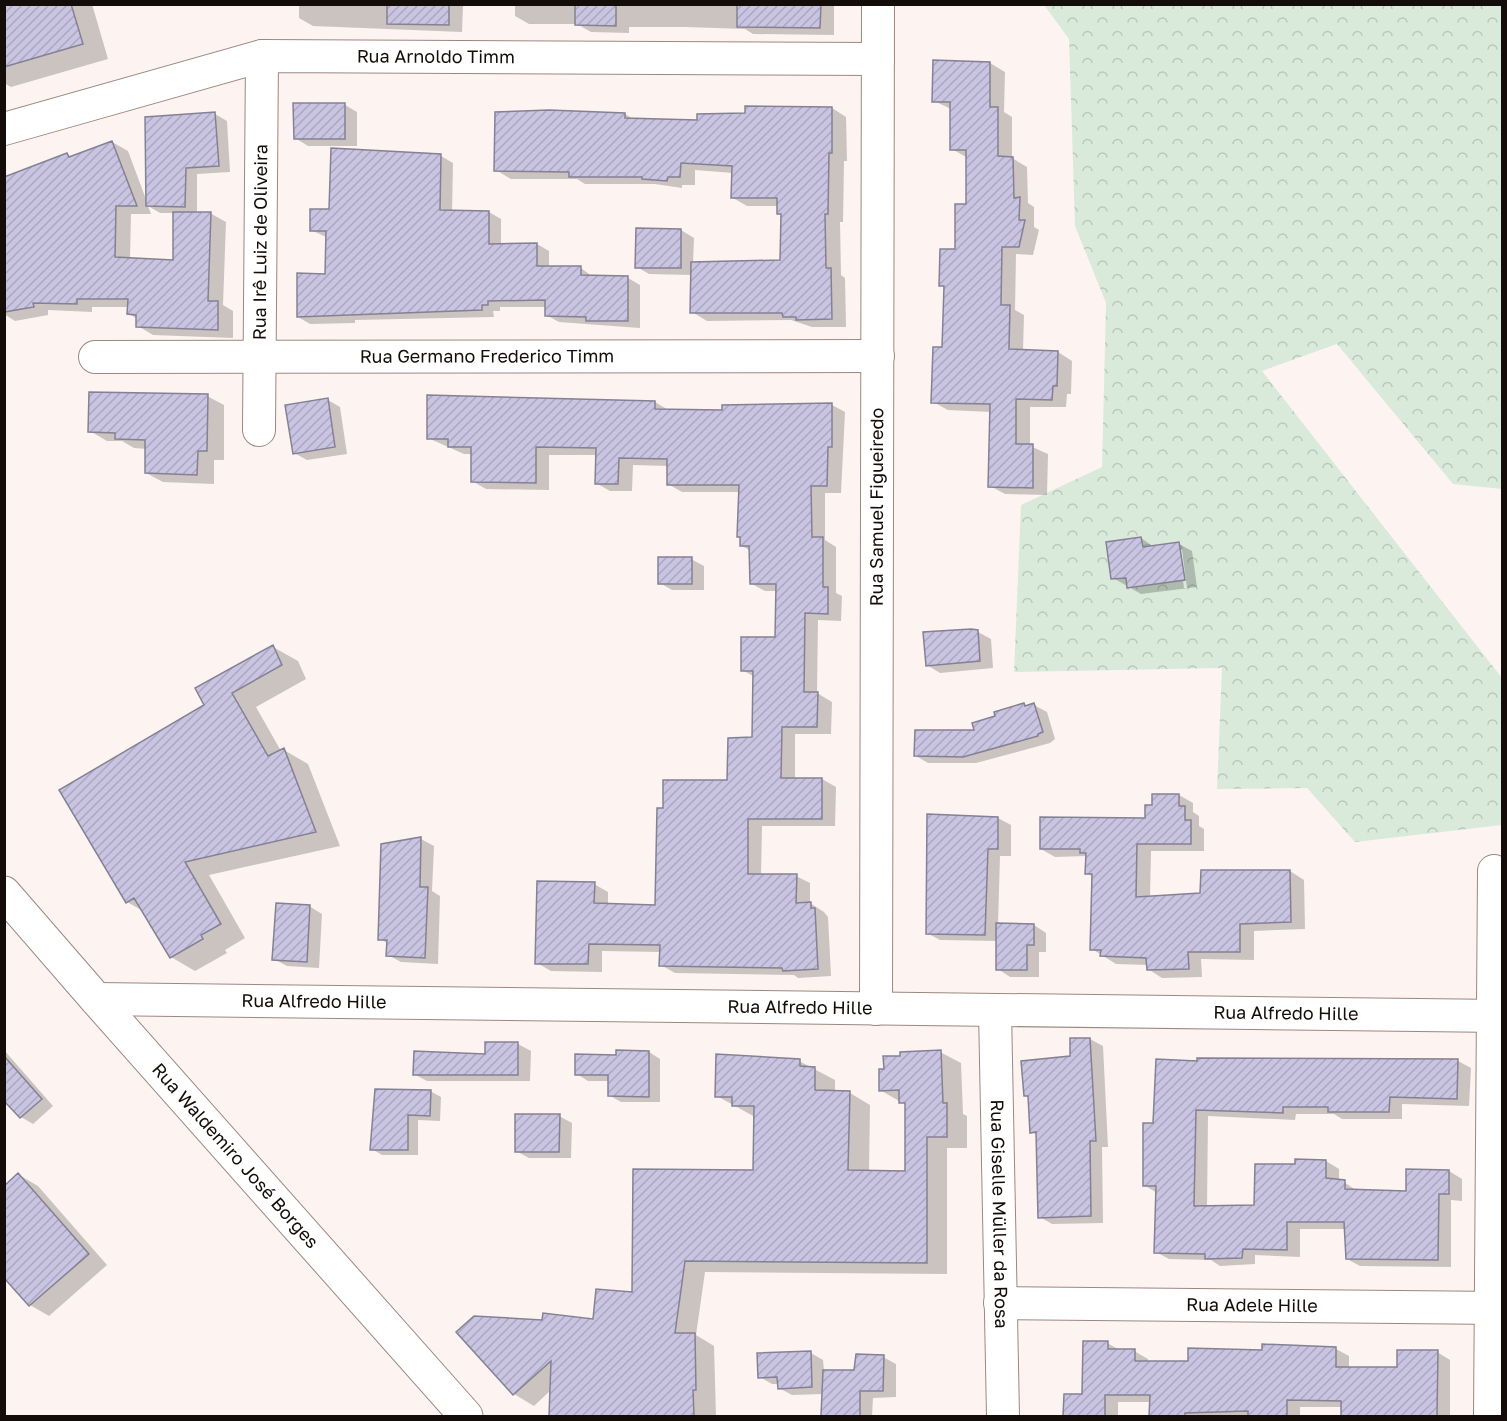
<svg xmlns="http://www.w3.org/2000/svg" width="1507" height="1421" viewBox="0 0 1507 1421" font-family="'Golos Text',sans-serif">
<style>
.forest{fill:url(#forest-crowns)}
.shadow{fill:#0003;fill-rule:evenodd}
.building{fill:url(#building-hatch);stroke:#848194;stroke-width:1.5}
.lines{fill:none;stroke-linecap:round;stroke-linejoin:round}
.minor-casing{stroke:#9c8780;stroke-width:34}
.major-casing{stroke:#9c8780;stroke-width:35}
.minor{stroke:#fff;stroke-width:32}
.major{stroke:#fff;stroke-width:33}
.labels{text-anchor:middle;stroke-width:5;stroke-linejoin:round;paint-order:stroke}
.street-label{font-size:18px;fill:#130c09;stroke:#fff}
</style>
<defs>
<pattern id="forest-crowns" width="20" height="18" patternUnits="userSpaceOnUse" patternTransform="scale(1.5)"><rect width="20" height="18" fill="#d9eada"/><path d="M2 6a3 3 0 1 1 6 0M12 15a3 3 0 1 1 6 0" fill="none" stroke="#b9c8ba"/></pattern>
<pattern id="building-hatch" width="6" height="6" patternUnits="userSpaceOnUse" patternTransform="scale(1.5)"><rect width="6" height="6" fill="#c9c4e1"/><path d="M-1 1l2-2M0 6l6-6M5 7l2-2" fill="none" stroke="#aca7c0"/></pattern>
</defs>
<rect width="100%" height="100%" fill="#fdf4f1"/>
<!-- forest -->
<path class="forest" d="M1044,5H1502V489L1453,484L1337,344L1262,371L1502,678V825L1355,842L1307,788L1217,789L1222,668L1014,672L1021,505L1102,467L1106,303L1075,226L1069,39Z"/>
<!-- shadow -->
<path class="shadow" d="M4,4H92L108,59L11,87L4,83Z
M299,4H834V35L753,34L745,29L685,27H629V33L591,32L577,24H529L515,16V6H463L462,32L313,26L299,18Z
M935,62L990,63L1005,72L1004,112L1012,117V158L1027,167L1028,203L1034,207V227L1039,230L1033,255L1016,254L1015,310L1024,315L1023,351L1058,352L1072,361L1071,394H1067L1066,407H1030V446L1048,454L1047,495L1005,494L990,486L991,412L948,410L933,402L944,349L946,288L941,285L956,251L968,206L966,157L952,149L951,109L934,101Z
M345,105L357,112V146H308L295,138Z
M832,108L846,117L847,161H844L843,222H840L841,275L845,278L846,327H812L791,320L707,321L692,312V275L649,274L637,267V230H681L694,238L693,263L781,262L782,215L778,213V206H747L733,198V173L695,170V185H682V188L655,184H585L577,179H511L496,170L625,114L635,120L699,121Z
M215,114L227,121L230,172L197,174V213H210L226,222L223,305L233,311V338L153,335L138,326V319L129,314V307H92V312L48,310V315L15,321L4,314V174L10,176L67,154L73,158L112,142L128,151L147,202ZM148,206L160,213H175V261L130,259L131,214H151Z
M333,150L441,156L453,163L452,212H489L501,219V245L537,244L549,251V267L581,268L593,277L628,278L640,285V328L559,322L546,315L547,307H500V311H493L494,317L355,320V323L310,324L298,317L327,275L328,238L311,230L330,211Z
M207,396L224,405V460H214V484L163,482L146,473L147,449L134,448L122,441H107L90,431Z
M328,400L340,407L347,454L307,460L294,453Z
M655,402L670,411H723L832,405L845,412L841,493H825V540L836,547V593L842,596L841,621L818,620L817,693L832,702L831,734H795V779H822L836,787L835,826H762L761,876H796L810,883V903L824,912L828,917L831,976L798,978L794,975L675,973L661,965V952L602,951V972L551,971L537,963L594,884L608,892V905L656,906L664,809L728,781L753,739L755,677L742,670L776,639L777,591H765L752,584L751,551L742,546L740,492H682L668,484L669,466L633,465L632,491H610L596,483L597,455H549V490L486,489L472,481V454H464L428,438Z
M1141,538L1154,547L1179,544L1192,551L1197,587L1141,594L1113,578ZM1179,550H1182L1187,588H1184Z
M691,559L704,566V590H672L660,583Z
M978,632L991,639L993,668L940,673L927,665Z
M273,647L298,661L306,679L256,707L281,751L284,750L308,764L340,846L209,875L245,938L225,950L227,953L195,971L171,957L145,912L127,902L206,706Z
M1024,705H1034L1047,712L1055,739L1050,743L976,763H928L916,756L976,731Z
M1154,795H1179L1193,803V812L1199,816V826L1204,829V851H1151L1150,898L1201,895L1290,871L1304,880L1305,929L1254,931V960L1201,959L1202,977L1162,978L1148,969V965L1116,964L1092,949L1093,877L1087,873V856L1055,857L1041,849L1146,820L1153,806Z
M929,816H986L998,818L1011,825V856H1000L998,925H1034L1046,933V952H1039V977H1010L998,969V941L940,940L927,933Z
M421,839L434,846L432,891L440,896L438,964L401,962L388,955L389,944L380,939L383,845Z
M309,906L322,914L319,968L287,966L274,959Z
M1090,1039L1103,1046L1108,1147H1102L1103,1223L1052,1224L1040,1217L1038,1136L1032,1132L1029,1098L1026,1095Z
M487,1043L518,1044L531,1051L530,1081H427L414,1074L486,1055Z
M4,1050L53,1106L33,1124L21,1117L4,1098Z
M649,1052L660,1059V1102H621L609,1095L610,1081H588L577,1074L617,1056Z
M940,1052L961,1063L963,1114L967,1116V1148H947V1274L705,1272L696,1335L714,1346L716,1416H551V1390L534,1406L514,1394L458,1332L544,1322L595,1321L634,1293L754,1171L755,1117L717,1096L799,1061L835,1080V1092L850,1093L870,1105L869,1172L906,1173V1105L880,1090Z
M1158,1061H1458L1471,1068L1469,1106L1402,1104V1119H1342L1334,1114H1296L1295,1120L1208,1116L1207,1207L1256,1206L1296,1166L1326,1161L1339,1169V1181L1344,1182L1357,1191L1408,1192L1449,1171L1462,1179V1201L1451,1200V1267L1360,1266L1347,1259L1346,1229H1300V1257L1255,1255V1264L1220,1266L1211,1260L1169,1259L1156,1252L1157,1193L1144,1185L1154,1125Z
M430,1091L441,1097L440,1121L418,1120V1155H382L372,1149Z
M559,1116L572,1123L571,1158H529L516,1151Z
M19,1175L38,1186L107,1265L49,1316L30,1305Z
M1107,1343L1120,1350L1134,1351L1148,1359V1363H1190L1263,1351L1336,1349L1349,1356V1369H1399L1437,1352L1450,1360V1416H1343V1407H1300V1416H1151V1402H1118V1416H1065V1396H1083Z
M811,1353L823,1360L824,1371L855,1372L883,1357L896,1364V1397L873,1398L872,1416H823V1394L792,1395L779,1388V1384H772L760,1377Z"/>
<!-- building -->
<path class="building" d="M4,4H71L83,44L4,67Z
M387,4H449V25L387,24Z
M575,4H616V26L575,25Z
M737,4H821L820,28L737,27Z
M933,60L990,62V107H998V156L1013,157L1014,198L1020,197L1019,220H1025L1019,247H1002L1001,305H1010L1009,349L1058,351L1057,386H1053L1052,400L1016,399V444H1033V488L988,487L990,404L931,403L933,347H942L944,286H939L940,249H955V204H966V150H950V102H932Z
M293,103H345V139H294Z
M745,106L832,107V153H829L828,214H825L826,268H831L832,319L796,320V317H783L782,313H690L691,262L780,260L781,214H777V198H731L732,166L681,163L680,177H668L667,181L642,179V177H569V172L494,171L495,112L549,110L625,113V118L697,120V114L745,113Z
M215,112L219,166L186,168L185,207L146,206L145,117Z
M112,141L137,206H116L115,257L173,260V212H211L208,301H218V330L136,327V315L127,314L128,299H77V304L33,303L34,307L4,312V177L67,153L69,157Z
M331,148L441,154L440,210L489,211V244L537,243V266H581V275L628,276V321H586V317L545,316V300L488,301V305H482V310L297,317V273L325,274L326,231H310V209H329Z
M636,228L681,229V268H635Z
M89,392L208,394L207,451H198L197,475L145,473V440L115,439V433L88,432Z
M427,395L655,401V409L722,410V405L832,403V447H828L827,486H811L812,537H823V587H828V614L805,613L804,692H818L817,727H782L781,778H822V819H748V874H797L796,903L811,902V908H815L818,969L783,971L782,968L659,966L660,945L589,944L588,964H535L537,881L595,882L594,903L655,905L657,808H663V780H727L728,738L752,737L753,671H741V637H775L776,584H750L749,546H740V537H737L739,485H667V459L619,458L618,484H595L596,448L536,447V483L471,482V447H448V439H427Z
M328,398L335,447L293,454L285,405Z
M1141,537L1143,547L1179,542L1185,580L1127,588L1126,578L1111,579L1106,542Z
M658,557H692V584H658Z
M971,629L978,630L980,661L926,666L923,632Z
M273,645L282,665L232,693L268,756L284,748L316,832L185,862L221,924L201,935L203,939L170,958L134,898L126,903L59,790L204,705L195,688Z
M1024,703L1025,706L1034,703L1043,732L1038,734V736L963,757L914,756L915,730H974L972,723L995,716L994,712Z
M1152,794H1179V806H1185V820H1191V844H1137L1136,897L1200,893L1201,870H1290L1291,922L1240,924V952H1188L1189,969L1147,970L1146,958L1100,956L1101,950H1090L1092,874H1085L1086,853H1080V849H1040V817L1145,818V805H1152Z
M927,814L998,817V849H988L985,935L926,934Z
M421,837L420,887H428L425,958L386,956L387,940H378L381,844Z
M276,903L310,905L307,962L272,960Z
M996,923L1034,924V945H1027V970H996Z
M1070,1038H1090L1096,1141H1090L1091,1216L1038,1218L1036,1132L1030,1133L1028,1096H1024L1021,1061L1070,1056Z
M485,1042H518V1075H413L414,1051L485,1054Z
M616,1050L649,1051V1097L608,1096V1075H575V1054L616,1055Z
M941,1050L943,1103H947V1137H927V1263L685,1261L675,1333H695L696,1390H693L694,1416H549L551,1361L513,1395L456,1332L474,1316L542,1320L543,1313L593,1319L596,1289L632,1292L633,1169L753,1170L754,1106H732V1097H715L716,1054L800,1059V1066L815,1067V1090L850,1091L848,1170L905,1171V1103H899V1090L879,1091V1069H884L883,1056H900V1052Z
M4,1056L42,1099L20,1118L4,1101Z
M1197,1058L1458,1059L1457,1099L1390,1097L1389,1112H1328V1107H1283V1113L1196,1110L1194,1206L1254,1205L1255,1164H1295V1159L1326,1160V1178L1345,1180V1189L1406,1191V1169L1449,1170V1194H1439L1438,1260L1346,1259L1344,1222H1287V1250L1243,1249L1242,1258L1205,1259V1254L1154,1253L1156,1186H1143V1123H1153L1156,1059L1197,1061Z
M375,1089L431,1090L430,1116L408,1115V1150H370Z
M515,1114H560L559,1152H515Z
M18,1173L89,1254L29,1306L4,1278V1186Z
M1083,1341H1108V1349H1135V1361H1188V1348L1262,1350V1344L1336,1347V1367H1397V1350H1438L1437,1416H1341V1401L1287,1400V1416H1248V1411L1185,1413V1416H1149L1150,1395H1105V1416H1063L1064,1394H1082Z
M811,1351L812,1387L778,1389L777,1377L758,1378L757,1353Z
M856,1354L884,1355L883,1391H860V1416H821L823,1370H854Z"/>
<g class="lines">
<defs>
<g id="minor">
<path id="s1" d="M4,129L262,56L878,59"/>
<path id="s2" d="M95,357L878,356"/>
<path id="s3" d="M259,430L262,56"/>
<path id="s4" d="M96,999L1502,1016"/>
<path id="s5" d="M876,1009L878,4"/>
<path id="s6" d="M995,1010L1003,1416"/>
<path id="s7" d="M1000,1303L1502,1308"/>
<path d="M1490,1416L1494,871"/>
</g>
<g id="major">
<path id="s8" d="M4,893L96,999L466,1416"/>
</g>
</defs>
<!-- minor casing -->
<use href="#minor" class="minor-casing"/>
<!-- major casing -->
<use href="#major" class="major-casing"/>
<!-- minor -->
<use href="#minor" class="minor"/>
<!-- major -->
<use href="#major" class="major"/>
</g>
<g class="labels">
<!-- street labels -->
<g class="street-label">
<text dy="6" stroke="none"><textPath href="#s1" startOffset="442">Rua Arnoldo Timm</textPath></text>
<text dy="6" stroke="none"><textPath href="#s3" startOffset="188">Rua Irê Luiz de Oliveira</textPath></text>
<text dy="6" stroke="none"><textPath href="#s2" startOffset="392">Rua Germano Frederico Timm</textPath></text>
<text dy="6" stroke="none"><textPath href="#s5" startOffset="502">Rua Samuel Figueiredo</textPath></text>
<text dy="6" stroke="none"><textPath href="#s4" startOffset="218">Rua Alfredo Hille</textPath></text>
<text dy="6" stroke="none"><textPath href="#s4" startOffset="704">Rua Alfredo Hille</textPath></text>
<text dy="6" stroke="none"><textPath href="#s4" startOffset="1190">Rua Alfredo Hille</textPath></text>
<text dy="6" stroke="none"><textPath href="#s8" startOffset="350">Rua Waldemiro José Borges</textPath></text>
<text dy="6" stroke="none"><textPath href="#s6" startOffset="204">Rua Giselle Müller da Rosa</textPath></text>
<text dy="6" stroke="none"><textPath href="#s7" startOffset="252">Rua Adele Hille</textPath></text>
</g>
</g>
<!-- border -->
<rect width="1507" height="1421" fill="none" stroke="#130c09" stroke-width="12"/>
</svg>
